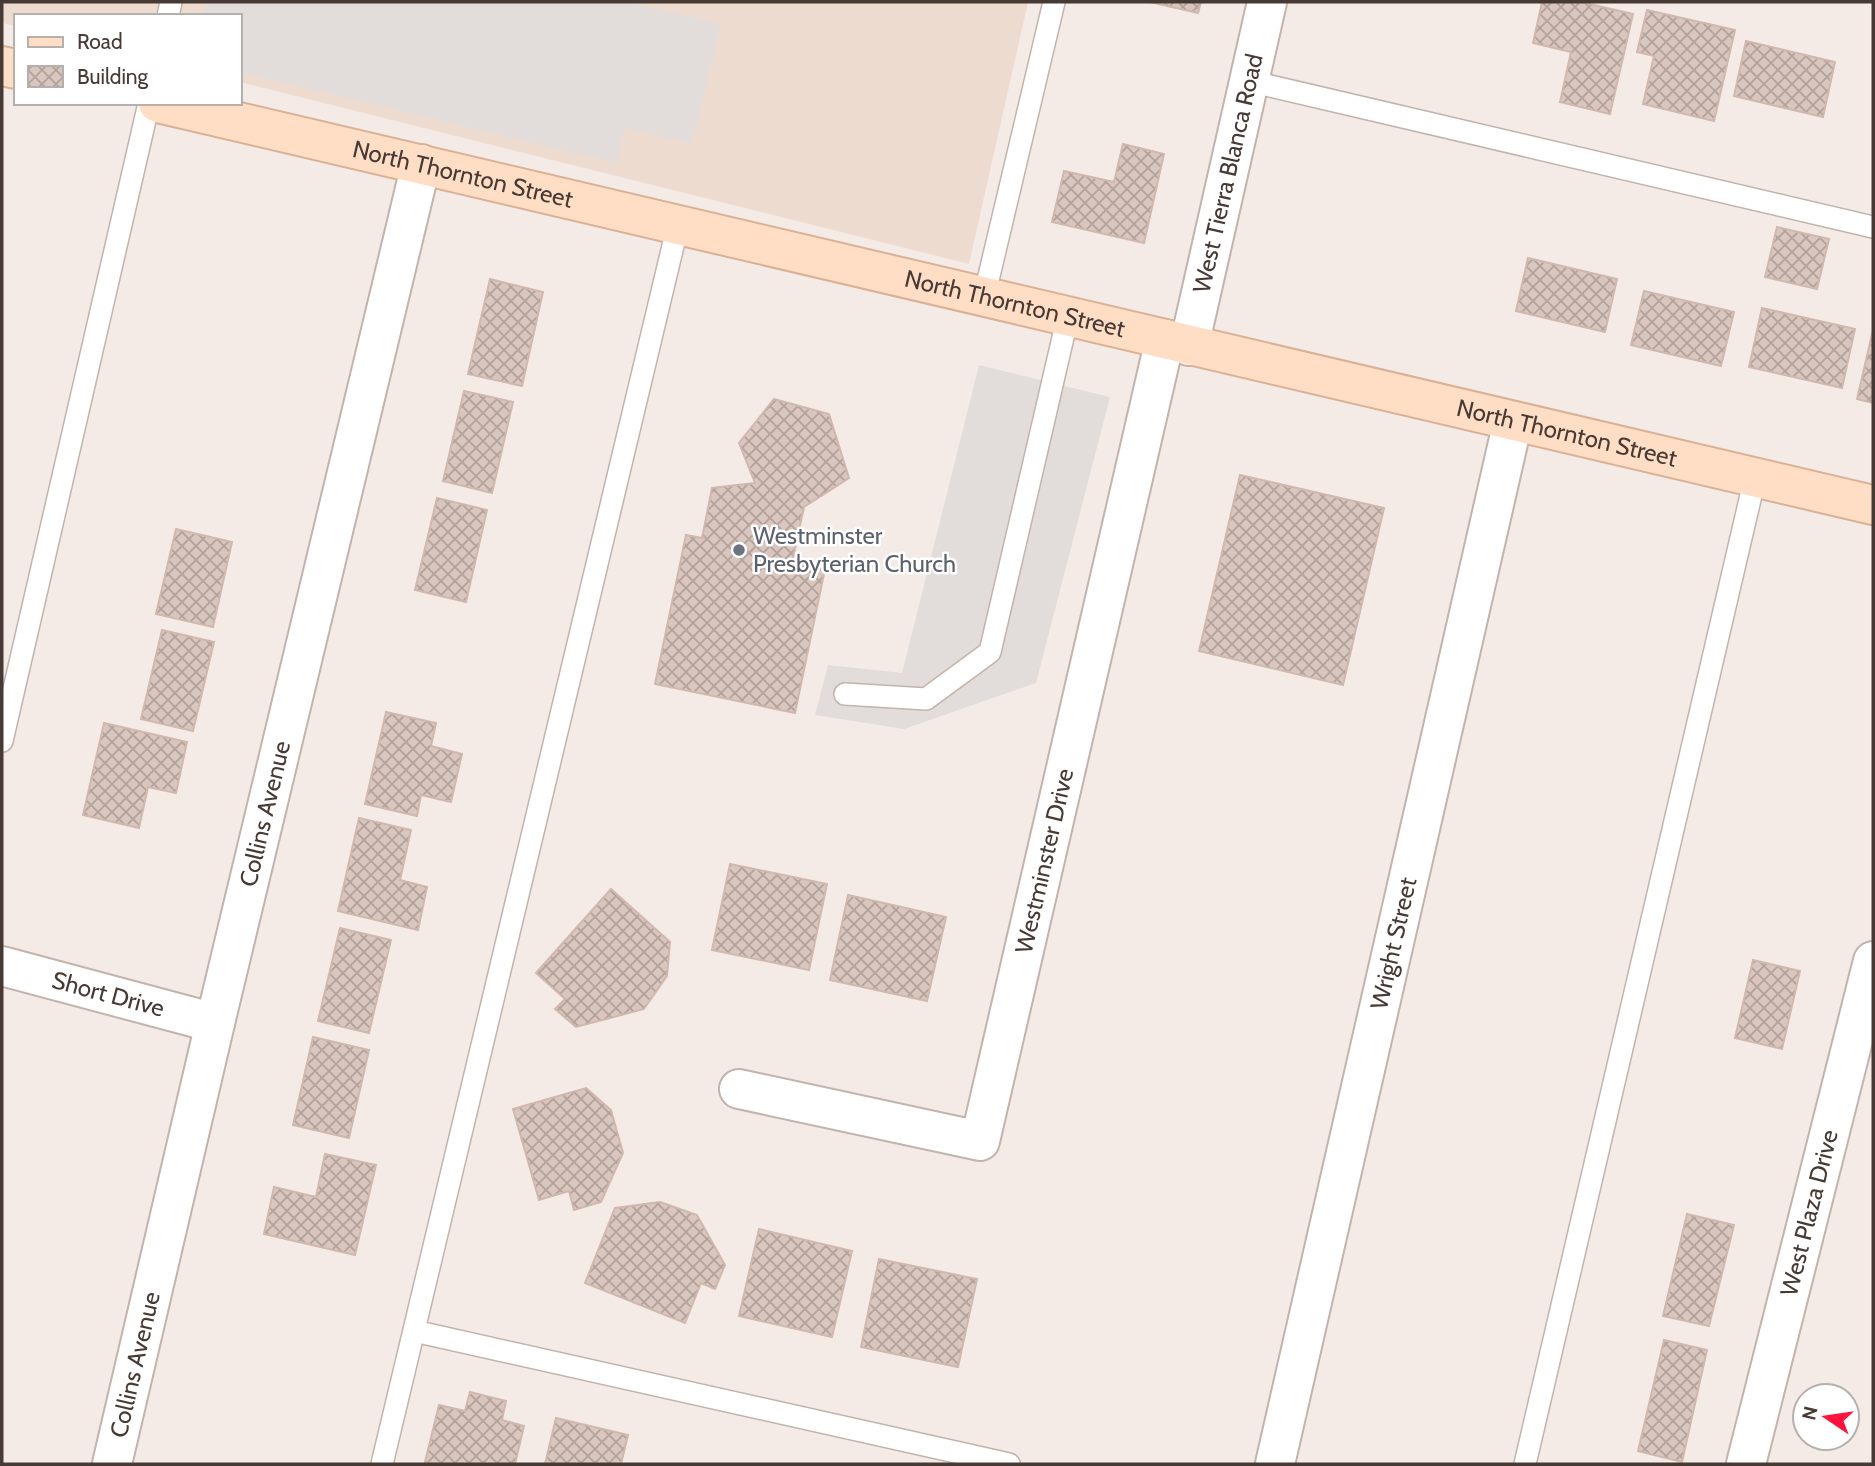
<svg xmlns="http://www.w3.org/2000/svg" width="1875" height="1466" viewBox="0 0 1875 1466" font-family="Cabin,sans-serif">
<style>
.education{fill:#eedbcf}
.parking{fill:#e2dddb}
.building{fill:url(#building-cross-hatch);stroke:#d1b8ae;stroke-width:2}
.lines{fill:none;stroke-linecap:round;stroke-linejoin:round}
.lane-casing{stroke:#c3b3ab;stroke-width:24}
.street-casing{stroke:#c3b3ab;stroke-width:42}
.secondary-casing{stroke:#d9b196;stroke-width:42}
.lane{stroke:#fff;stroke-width:21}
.street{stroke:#fff;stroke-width:38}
.secondary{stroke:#ffdec5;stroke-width:38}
.worship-dot{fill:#6b7280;stroke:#fff;stroke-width:2.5}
.labels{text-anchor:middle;stroke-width:5;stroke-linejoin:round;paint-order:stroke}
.street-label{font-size:24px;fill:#473a35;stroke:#fff}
.worship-label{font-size:24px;fill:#5b616d;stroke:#fff;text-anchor:start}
</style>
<defs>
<pattern id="building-cross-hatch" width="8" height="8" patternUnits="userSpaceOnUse" patternTransform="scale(1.75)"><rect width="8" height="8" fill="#d9c6be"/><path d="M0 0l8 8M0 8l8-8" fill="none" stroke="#b2a29b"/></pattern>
</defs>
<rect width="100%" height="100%" fill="#f4ebe6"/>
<!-- education -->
<path class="education" d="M2,2H1028L969,264L240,82V16H16V26L2,23Z"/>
<!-- parking -->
<path class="parking" d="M207,2H627L721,24L692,144L625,128L617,163L240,72V16H203Z
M979,365L1110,397L1036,683L904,729L815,715L828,665L902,673Z"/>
<!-- building -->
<path class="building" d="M1150,2H1201L1198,13Z
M1542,2H1581L1633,14L1610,114L1560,102L1571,52L1533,43Z
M1647,10L1735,30L1714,121L1643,104L1654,56L1637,52Z
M1746,41L1835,62L1823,117L1734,96Z
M1123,144L1164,154L1144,243L1052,222L1064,171L1114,182Z
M1777,227L1829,239L1817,289L1765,277Z
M1528,258L1617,279L1605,332L1516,311Z
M490,279L543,292L522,386L468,374Z
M1644,291L1734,312L1721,366L1631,345Z
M1762,308L1855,329L1842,388L1749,367Z
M1873,330V403L1857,399Z
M464,391L513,402L492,493L443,481Z
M774,399L829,414L849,478L804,507L792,563L825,569L795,713L655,684L686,535L702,538L712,488L755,483L739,443Z
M1240,475L1384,508L1343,685L1199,651Z
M437,498L487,510L466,602L415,590Z
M176,529L232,542L213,627L156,614Z
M162,630L214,642L193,731L141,719Z
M386,712L436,723L431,746L462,754L451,802L421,795L417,816L365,804Z
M104,723L187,742L176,793L148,787L139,828L83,815Z
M359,818L411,830L400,880L427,887L418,930L338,911Z
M730,864L827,884L809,970L712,950Z
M611,889L670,942L667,976L644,1009L576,1027L555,1009L565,999L536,973Z
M848,895L946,917L927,1001L830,980Z
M340,928L391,940L369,1033L318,1021Z
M1753,960L1800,971L1782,1049L1735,1038Z
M313,1037L369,1050L349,1138L293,1125Z
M586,1088L611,1110L623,1153L601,1202L574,1210L569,1191L539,1200L513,1109Z
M325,1154L376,1165L355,1255L264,1234L274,1187L316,1197Z
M660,1202L697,1215L725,1265L715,1289L701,1283L685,1323L585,1283L615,1208Z
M1687,1214L1734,1225L1709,1326L1663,1316Z
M759,1229L852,1251L832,1337L739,1316Z
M879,1259L977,1279L958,1367L861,1347Z
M1664,1340L1707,1350L1682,1462L1638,1451Z
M470,1392L506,1401L502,1420L524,1426L515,1464H434L425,1462L439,1405L465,1411Z
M556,1418L628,1435L621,1464H545Z"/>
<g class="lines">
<defs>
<path id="lane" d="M168,16L171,2
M1249,81L1873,227
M984,297L1054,2
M845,694L926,699L990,652L1068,316
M2,741L149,103
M414,1331L1009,1464
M382,1464L678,225
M1525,1464L1755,478"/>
<g id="street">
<path id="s1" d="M1189,346L1267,2"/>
<path id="s2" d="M2,966L215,1023"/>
<path id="s3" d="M739,1089L980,1141L1165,339"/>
<path id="s4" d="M112,1464L215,1023L421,164"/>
<path id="s5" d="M1275,1464L1513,421"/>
<path id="s6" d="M1746,1464L1873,961"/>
</g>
<g id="secondary">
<path d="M2,66L16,69"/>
<path id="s7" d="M158,103L1873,505"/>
</g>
</defs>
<!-- lane casing -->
<use href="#lane" class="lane-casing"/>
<!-- street casing -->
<use href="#street" class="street-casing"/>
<!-- secondary casing -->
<use href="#secondary" class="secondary-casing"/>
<!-- lane -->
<use href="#lane" class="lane"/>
<!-- street -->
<use href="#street" class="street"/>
<!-- secondary -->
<use href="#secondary" class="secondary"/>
</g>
<!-- markers -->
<circle class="worship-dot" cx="739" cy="550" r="7"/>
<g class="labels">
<!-- street labels -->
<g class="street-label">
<text dy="8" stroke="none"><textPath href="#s1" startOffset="177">West Tierra Blanca Road</textPath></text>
<text dy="8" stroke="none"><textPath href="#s7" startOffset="313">North Thornton Street</textPath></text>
<text dy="8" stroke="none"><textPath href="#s7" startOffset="880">North Thornton Street</textPath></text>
<text dy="8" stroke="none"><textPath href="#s7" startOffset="1447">North Thornton Street</textPath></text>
<text dy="8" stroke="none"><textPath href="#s4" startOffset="668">Collins Avenue</textPath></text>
<text dy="8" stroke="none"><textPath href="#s3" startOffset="534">Westminster Drive</textPath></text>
<text dy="8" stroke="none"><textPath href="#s5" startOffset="534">Wright Street</textPath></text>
<text dy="8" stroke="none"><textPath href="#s2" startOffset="110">Short Drive</textPath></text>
<text dy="8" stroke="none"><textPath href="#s6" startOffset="259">West Plaza Drive</textPath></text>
<text dy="8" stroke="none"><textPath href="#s4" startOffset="102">Collins Avenue</textPath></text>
</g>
<!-- worship labels -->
<g class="worship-label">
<text x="753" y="544">Westminster<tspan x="753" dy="28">Presbyterian Church</tspan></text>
</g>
</g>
<!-- border -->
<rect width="1875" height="1466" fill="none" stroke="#473a35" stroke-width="7"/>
<!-- legend -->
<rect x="14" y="14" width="228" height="91" fill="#ffffff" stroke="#b5b0ae" stroke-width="2"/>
<rect x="28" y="37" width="35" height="10" fill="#ffdec5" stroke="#b5b0ae" stroke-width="2"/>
<text x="77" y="49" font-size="21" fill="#473a35">Road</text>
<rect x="28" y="66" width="35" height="21" fill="url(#building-cross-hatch)" stroke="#b5b0ae" stroke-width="2"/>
<text x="77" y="84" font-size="21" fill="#473a35">Building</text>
<!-- north arrow -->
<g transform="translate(1826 1417) rotate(283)"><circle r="33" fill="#ffffff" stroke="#b5b0ae" stroke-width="2"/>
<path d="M0-5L12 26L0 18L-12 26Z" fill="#ff123b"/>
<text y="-10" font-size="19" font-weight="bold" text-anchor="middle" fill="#473a35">N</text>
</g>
</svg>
